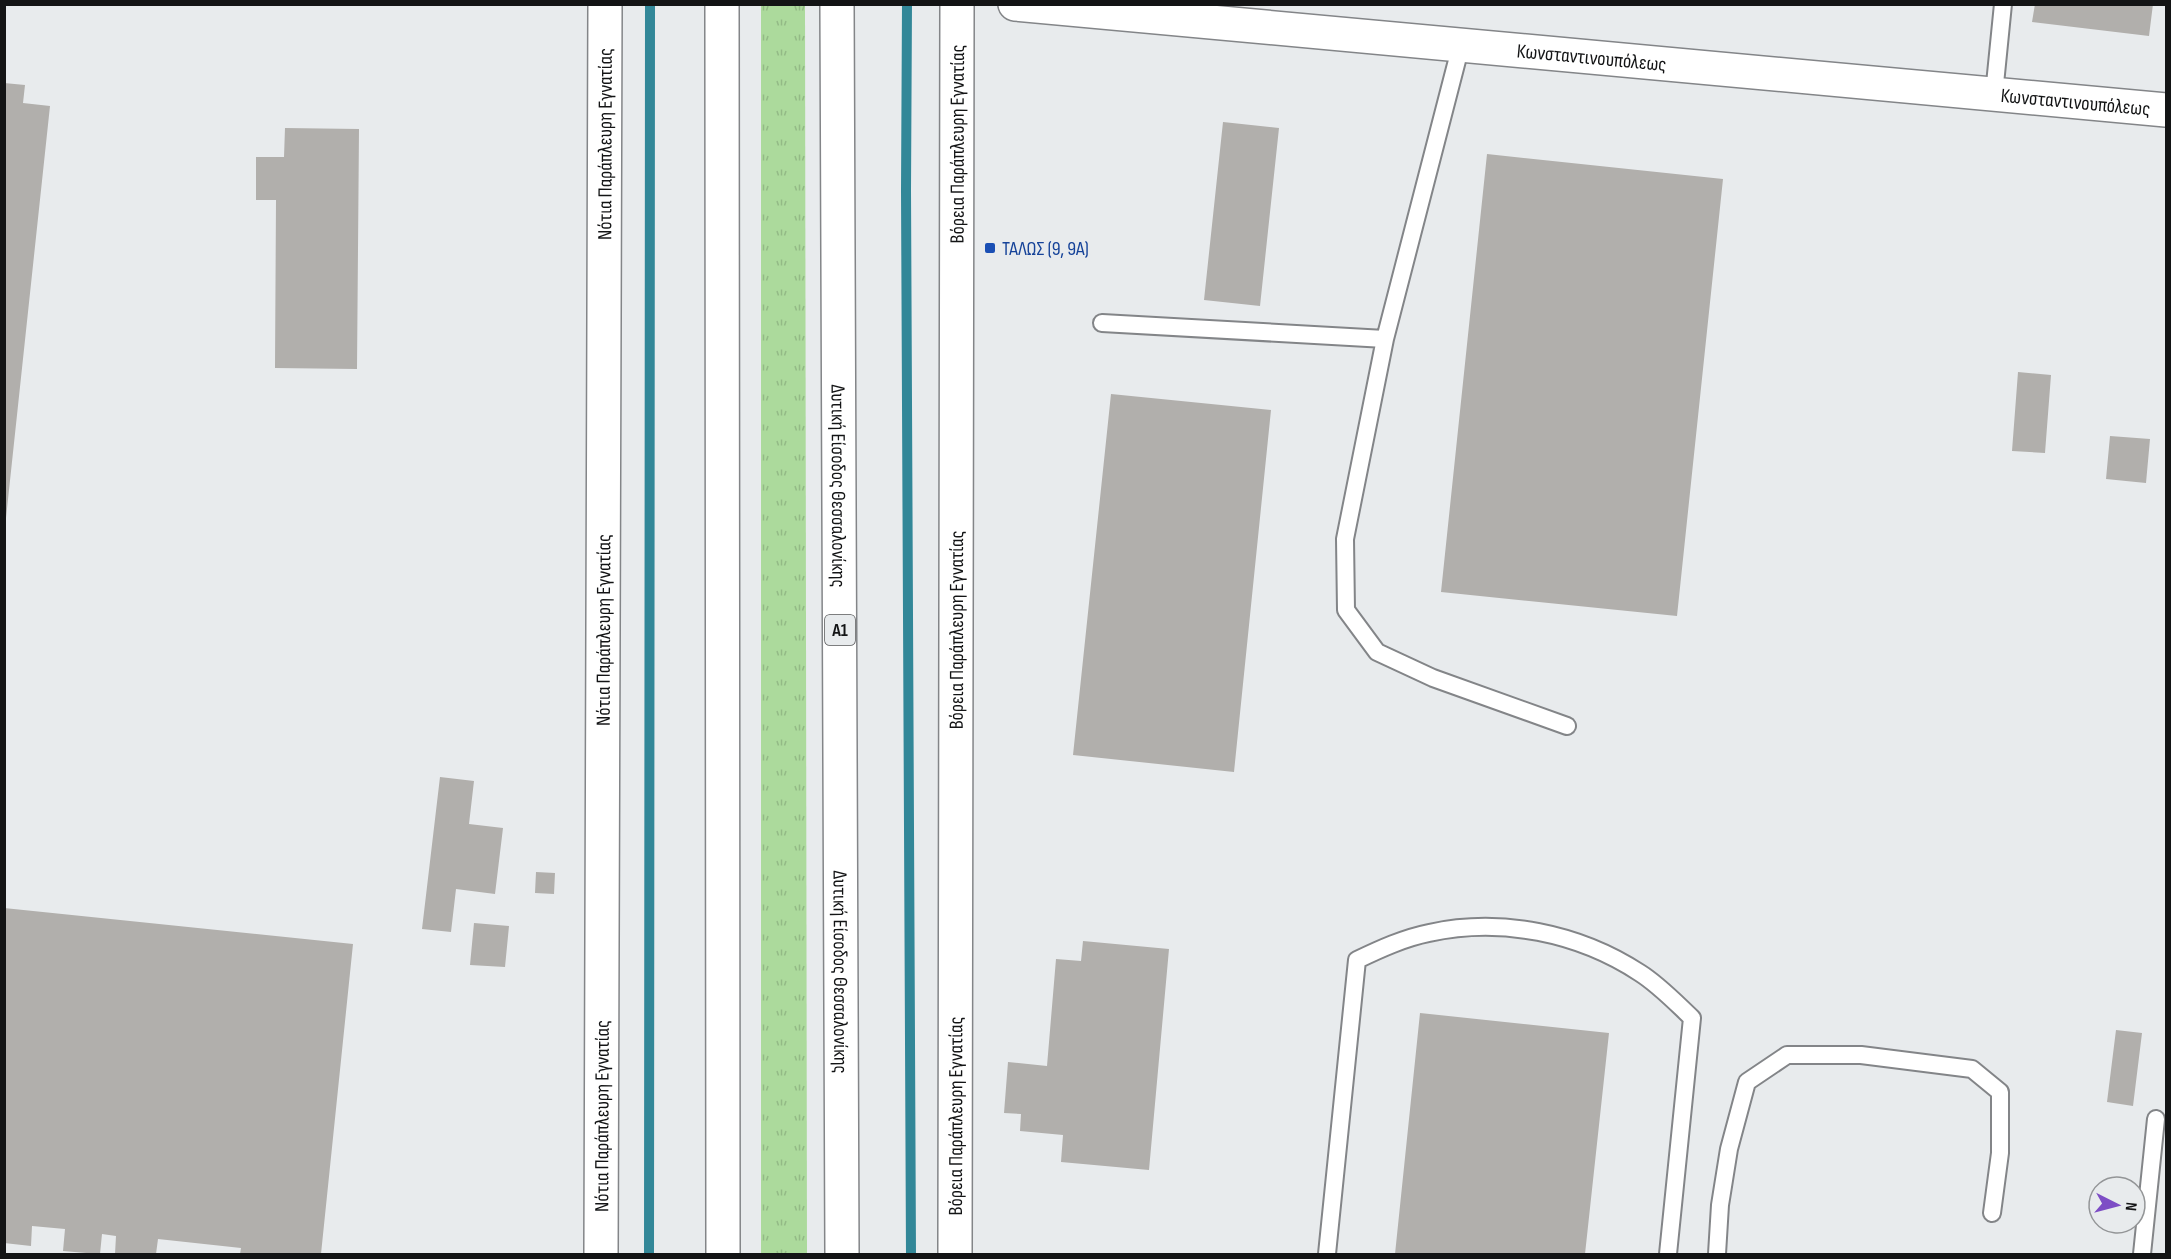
<svg xmlns="http://www.w3.org/2000/svg" width="2171" height="1259" viewBox="0 0 2171 1259" font-family="'Sofia Sans Condensed',sans-serif">
<style>
.grass{fill:url(#grass-tufts)}
.lines{fill:none;stroke-linecap:round;stroke-linejoin:round}
.stream{stroke:#328798;stroke-width:10}
.building{fill:#b1afac}
.service-casing{stroke:#838588;stroke-width:20}
.minor-casing{stroke:#838588;stroke-width:36}
.motorway-casing{stroke:#838588;stroke-width:36}
.service{stroke:#fff;stroke-width:16}
.minor{stroke:#fff;stroke-width:33}
.motorway{stroke:#fff;stroke-width:33}
.transit-dot{fill:#1a4fb4;stroke:#e8ebed;stroke-width:2}
.labels{text-anchor:middle;stroke-width:5;stroke-linejoin:round;paint-order:stroke}
.shield{fill:#e8ebed;stroke:#535456;stroke-width:1.5}
.shield-label{font-size:18px;font-weight:bold;fill:#131415}
.street-label{font-size:20px;fill:#131415;stroke:#e8ebed}
.transit-label{font-size:20px;fill:#164399;stroke:#e8ebed;text-anchor:start}
</style>
<defs>
<pattern id="grass-tufts" width="24" height="20" patternUnits="userSpaceOnUse" patternTransform="scale(1.5)"><rect width="24" height="20" fill="#acda9c"/><path d="M3 7l-1-3M5 7V3M7 7l1-3M15 17l-1-3M17 17v-4M19 17l1-3" fill="none" stroke="#93ba86"/></pattern>
</defs>
<rect width="100%" height="100%" fill="#e8ebed"/>
<!-- grass -->
<path class="grass" d="M761,5H805L807,1254H761Z"/>
<g class="lines">
<!-- stream -->
<path class="stream" d="M907,4L906,190L911,1254
M649,1254L650,4"/>
</g>
<!-- building -->
<path class="building" d="M2035,4H2153L2149,36L2032,22Z
M4,83L25,85L23,103L50,106L6,518H4Z
M1223,122L1279,128L1260,306L1204,300Z
M285,128L359,129L357,369L275,368L276,200H256V157H284Z
M1487,154L1723,179L1677,616L1441,592Z
M2018,372L2051,375L2045,453L2012,451Z
M1111,394L1271,410L1234,772L1073,755Z
M2110,436L2150,439L2146,483L2106,479Z
M440,777L474,781L469,824L503,828L495,894L456,889L451,932L422,929Z
M536,872L555,873L554,894L535,893Z
M4,908L353,944L321,1254H240L241,1248L158,1239L156,1254H115L116,1236L102,1234L100,1254H98L63,1251L65,1229L32,1226L31,1246L4,1243Z
M474,923L509,926L505,967L470,965Z
M1083,941L1169,949L1149,1170L1061,1162L1063,1135L1020,1131L1021,1114L1004,1113L1008,1062L1047,1066L1056,959L1081,961Z
M1420,1013L1609,1033L1585,1254H1395Z
M2116,1030L2142,1033L2133,1106L2107,1102Z"/>
<g class="lines">
<defs>
<path id="service" d="M1461,45L1385,339L1345,539L1346,610L1377,652L1433,678L1567,726
M1994,94L2003,4
M1102,323L1385,339
M1327,1254L1357,960C1380,949 1404,938 1429,933C1501,917 1579,933 1640,973C1659,985 1675,1002 1692,1018L1668,1254
M1717,1254L1720,1205L1729,1149L1747,1082L1787,1055H1861L1972,1069L2000,1092V1153L1992,1213
M2142,1254L2156,1119"/>
<g id="minor">
<path id="s1" d="M1015,4L2166,110"/>
<path id="s2" d="M601,1254L605,4"/>
<path id="s3" d="M955,1254L957,4"/>
</g>
<g id="motorway">
<path d="M722,4L723,1254"/>
<path id="s4" d="M837,4L842,1254"/>
</g>
</defs>
<!-- service casing -->
<use href="#service" class="service-casing"/>
<!-- minor casing -->
<use href="#minor" class="minor-casing"/>
<!-- motorway casing -->
<use href="#motorway" class="motorway-casing"/>
<!-- service -->
<use href="#service" class="service"/>
<!-- minor -->
<use href="#minor" class="minor"/>
<!-- motorway -->
<use href="#motorway" class="motorway"/>
</g>
<!-- markers -->
<rect class="transit-dot" x="984" y="242" width="12" height="12" rx="3"/>
<g class="labels">
<!-- shield labels -->
<rect class="shield" x="825" y="615" width="30" height="30" rx="4.5"/>
<g class="shield-label">
<text x="840" y="636">Α1</text>
</g>
<!-- street labels -->
<g class="street-label">
<text dy="7" stroke="none"><textPath href="#s1" startOffset="579">Κωνσταντινουπόλεως</textPath></text>
<text dy="7" stroke="none"><textPath href="#s1" startOffset="1065">Κωνσταντινουπόλεως</textPath></text>
<text dy="7" stroke="none"><textPath href="#s2" startOffset="1110">Νότια Παράπλευρη Εγνατίας</textPath></text>
<text dy="7" stroke="none"><textPath href="#s3" startOffset="1110">Βόρεια Παράπλευρη Εγνατίας</textPath></text>
<text dy="7" stroke="none"><textPath href="#s4" startOffset="482">Δυτική Είσοδος Θεσσαλονίκης</textPath></text>
<text dy="7" stroke="none"><textPath href="#s2" startOffset="624">Νότια Παράπλευρη Εγνατίας</textPath></text>
<text dy="7" stroke="none"><textPath href="#s3" startOffset="624">Βόρεια Παράπλευρη Εγνατίας</textPath></text>
<text dy="7" stroke="none"><textPath href="#s4" startOffset="968">Δυτική Είσοδος Θεσσαλονίκης</textPath></text>
<text dy="7" stroke="none"><textPath href="#s2" startOffset="138">Νότια Παράπλευρη Εγνατίας</textPath></text>
<text dy="7" stroke="none"><textPath href="#s3" startOffset="138">Βόρεια Παράπλευρη Εγνατίας</textPath></text>
</g>
<!-- transit labels -->
<g class="transit-label">
<text x="1002" y="255">ΤΑΛΩΣ (9, 9Α)</text>
</g>
</g>
<!-- border -->
<rect width="2171" height="1259" fill="none" stroke="#131415" stroke-width="12"/>
<!-- north arrow -->
<g transform="translate(2117 1205) rotate(96)"><circle r="28" fill="#e8ebed" stroke="#939597" stroke-width="1.5"/>
<path d="M0-4.5L10 22L0 15L-10 22Z" fill="#7d4dc5"/>
<text y="-9" font-size="16" font-weight="bold" text-anchor="middle" fill="#131415">N</text>
</g>
</svg>
